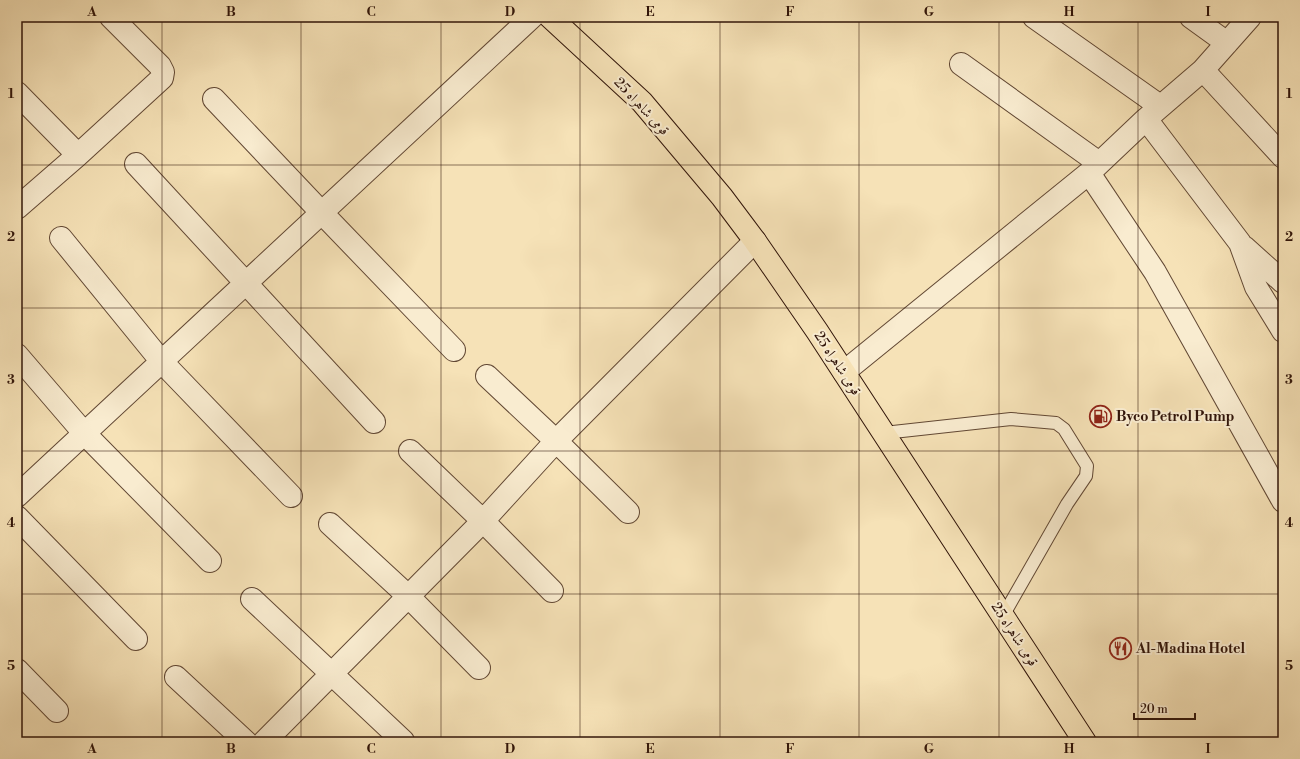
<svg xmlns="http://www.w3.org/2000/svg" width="1300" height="759" viewBox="0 0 1300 759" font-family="'Libre Bodoni',Amiri,serif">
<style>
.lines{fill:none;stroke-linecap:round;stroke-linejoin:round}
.service-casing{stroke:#624834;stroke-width:14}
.minor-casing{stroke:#624834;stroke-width:24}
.trunk-casing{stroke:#301409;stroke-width:24}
.service{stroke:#f9ecd0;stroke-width:12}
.minor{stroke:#f9ecd0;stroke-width:22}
.trunk{stroke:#f6e2b7;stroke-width:22}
.grid{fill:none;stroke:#301409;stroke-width:1;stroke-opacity:0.55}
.labels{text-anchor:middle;stroke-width:4;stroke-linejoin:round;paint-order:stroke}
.street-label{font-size:14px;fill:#301409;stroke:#f9ecd0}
.poi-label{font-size:14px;font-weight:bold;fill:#301409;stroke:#f9ecd0;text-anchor:start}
.neatline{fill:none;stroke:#301409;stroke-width:1.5}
.grid-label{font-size:13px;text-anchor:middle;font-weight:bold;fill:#301409}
</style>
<rect width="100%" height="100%" fill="#f6e2b7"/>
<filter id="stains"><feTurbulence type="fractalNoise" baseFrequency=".005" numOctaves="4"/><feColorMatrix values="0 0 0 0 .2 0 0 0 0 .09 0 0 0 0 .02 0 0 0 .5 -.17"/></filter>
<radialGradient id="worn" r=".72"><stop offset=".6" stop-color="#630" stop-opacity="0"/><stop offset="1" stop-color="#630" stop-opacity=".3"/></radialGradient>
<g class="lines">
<defs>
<path id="service" d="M884,433L1011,419L1056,423L1064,429L1087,466L1086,476L1067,504L1003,616"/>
<path id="minor" d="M1034,17L1160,106
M1191,17L1227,43
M961,64L1099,163
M1203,70L1283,157
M17,93L78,155
M214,99L322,213L454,350
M1146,119L1240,243L1256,287L1283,331
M136,164L374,422
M1089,173L1155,272L1283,501
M17,208L78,155L162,78L163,72L160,66L111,17
M61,238L162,362L291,496
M1244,247L1283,282
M17,355L84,433L210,561
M844,372L1089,173L1146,119L1203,70L1250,17
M487,376L556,441L628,512
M410,451L483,521L552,591
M17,496L532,17
M17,517L136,639
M330,524L408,596L479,668
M252,599L403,741
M17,670L57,711
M176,677L246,742
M264,742L483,521L556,441L755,241"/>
<path id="trunk" d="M550,17L642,102L722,197L755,241L817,331L1085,742"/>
</defs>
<!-- service casing -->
<use href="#service" class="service-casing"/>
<!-- minor casing -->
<use href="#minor" class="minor-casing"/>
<!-- trunk casing -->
<use href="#trunk" class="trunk-casing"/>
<!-- service -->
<use href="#service" class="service"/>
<!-- minor -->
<use href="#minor" class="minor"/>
<!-- trunk -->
<use href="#trunk" class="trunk"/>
</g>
<!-- grid -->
<path class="grid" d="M162,17V742M301,17V742M441,17V742M580,17V742M720,17V742M859,17V742M999,17V742M1138,17V742M17,165H1283M17,308H1283M17,451H1283M17,594H1283"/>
<!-- icons -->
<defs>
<symbol id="fuel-ring" viewBox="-11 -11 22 22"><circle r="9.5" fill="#f9ecd0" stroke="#8f2418" stroke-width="1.5"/><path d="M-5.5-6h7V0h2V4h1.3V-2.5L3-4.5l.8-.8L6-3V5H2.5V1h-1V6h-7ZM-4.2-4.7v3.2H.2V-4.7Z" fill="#8f2418"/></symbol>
<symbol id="restaurant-ring" viewBox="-11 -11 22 22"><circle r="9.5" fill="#f9ecd0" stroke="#8f2418" stroke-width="1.5"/><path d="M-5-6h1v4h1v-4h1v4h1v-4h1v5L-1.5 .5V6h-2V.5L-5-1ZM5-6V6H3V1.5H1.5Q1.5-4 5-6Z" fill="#8f2418"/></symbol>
</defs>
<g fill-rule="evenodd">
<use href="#fuel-ring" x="1088" y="404" width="25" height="25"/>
<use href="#restaurant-ring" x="1108" y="636" width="25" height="25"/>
</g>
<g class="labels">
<!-- street labels -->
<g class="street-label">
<text transform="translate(642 106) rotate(47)" y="5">قومی شاہراہ 25</text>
<text transform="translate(838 363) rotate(57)" y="5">قومی شاہراہ 25</text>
<text transform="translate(1015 634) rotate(57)" y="5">قومی شاہراہ 25</text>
</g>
<!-- poi labels -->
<g class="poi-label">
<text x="1116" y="421">Byco Petrol Pump</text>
<text x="1136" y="653">Al-Madina Hotel</text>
</g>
</g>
<!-- margin -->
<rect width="1300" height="759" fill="none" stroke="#f6e2b7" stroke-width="44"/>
<!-- scale -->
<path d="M1134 713v6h61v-6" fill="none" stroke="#301409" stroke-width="2"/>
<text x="1140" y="713" font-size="12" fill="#301409" stroke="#f9ecd0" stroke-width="3" paint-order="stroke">20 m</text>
<rect x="22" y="22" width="1256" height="715" class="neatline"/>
<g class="grid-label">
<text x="92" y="16">A</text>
<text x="231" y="16">B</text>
<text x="371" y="16">C</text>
<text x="510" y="16">D</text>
<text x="650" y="16">E</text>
<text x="790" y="16">F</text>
<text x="929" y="16">G</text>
<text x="1069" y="16">H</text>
<text x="1208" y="16">I</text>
<text x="11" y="98">1</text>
<text x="1289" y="98">1</text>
<text x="11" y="241">2</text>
<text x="1289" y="241">2</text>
<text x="11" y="384">3</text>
<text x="1289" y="384">3</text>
<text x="11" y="527">4</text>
<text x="1289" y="527">4</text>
<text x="11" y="670">5</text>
<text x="1289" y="670">5</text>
<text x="92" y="753">A</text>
<text x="231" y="753">B</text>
<text x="371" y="753">C</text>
<text x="510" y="753">D</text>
<text x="650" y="753">E</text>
<text x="790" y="753">F</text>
<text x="929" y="753">G</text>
<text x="1069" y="753">H</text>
<text x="1208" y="753">I</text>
</g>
<rect width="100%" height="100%" filter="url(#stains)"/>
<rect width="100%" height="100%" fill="url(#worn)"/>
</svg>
